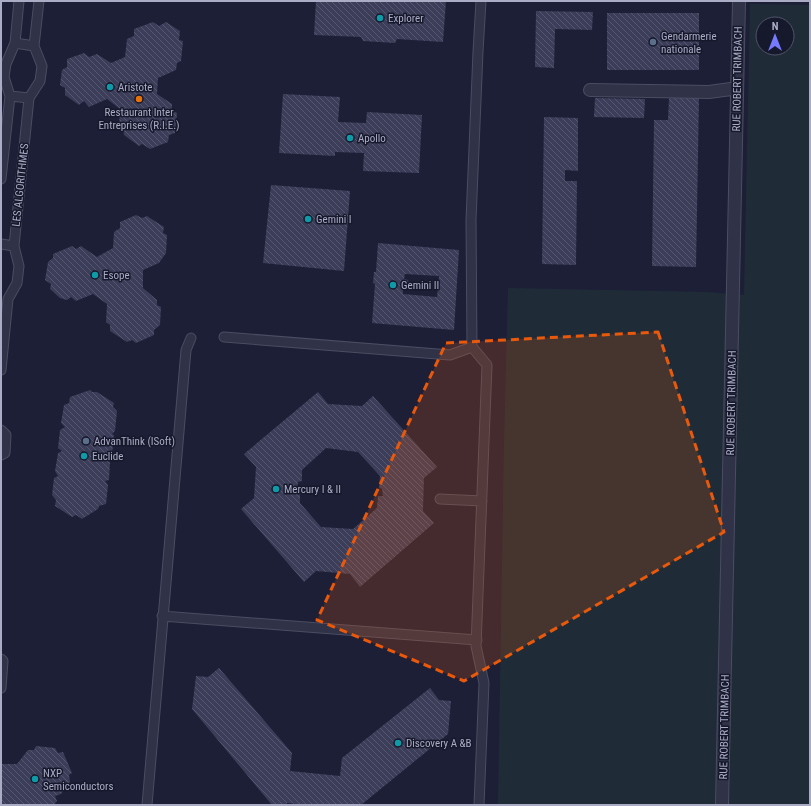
<svg xmlns="http://www.w3.org/2000/svg" width="811" height="806" viewBox="0 0 811 806" font-family="'Roboto Condensed',sans-serif">
<style>
.grass{fill:#1f2c38;fill-rule:evenodd}
.building{fill:url(#building-back-hatch);fill-rule:evenodd}
.lines{fill:none;stroke-linecap:round;stroke-linejoin:round}
.lane-casing{stroke:#4b4d62;stroke-width:11}
.street-casing{stroke:#4b4d62;stroke-width:14}
.lane{stroke:#303247;stroke-width:9}
.street{stroke:#303247;stroke-width:12}
.marked{fill:#e8590c;fill-opacity:0.2;stroke:#e8590c;stroke-width:3;stroke-dasharray:8 5;stroke-linejoin:round}
.culture-dot{fill:#0f9aa8;stroke:#16182b;stroke-width:1.5}
.service-dot{fill:#5c6f8a;stroke:#16182b;stroke-width:1.5}
.food-dot{fill:#e8710a;stroke:#16182b;stroke-width:1.5}
.labels{text-anchor:middle;stroke-width:3;stroke-linejoin:round;paint-order:stroke}
.poi-label{font-size:11px;fill:#aaabc5;stroke:#16182b;text-anchor:start}
.street-label{font-size:11px;fill:#aaabc5;stroke:#16182b}
</style>
<defs>
<pattern id="building-back-hatch" width="6" height="6" patternUnits="userSpaceOnUse"><rect width="6" height="6" fill="#3b3d59"/><path d="M-1 5l2 2M0 0l6 6M5-1l2 2" fill="none" stroke="#55566f"/></pattern>
</defs>
<rect width="100%" height="100%" fill="#1d1f37"/>
<!-- grass -->
<path class="grass" d="M750,4L810,5V805H498L504,443L508,288L706,292L744,295ZM763,24H787V48H763Z"/>
<!-- building -->
<path class="building" d="M316,1H446L443,42L397,39L395,43L363,41L361,37L314,35Z
M536,11L593,12L592,30L555,29L554,68L535,67Z
M607,13H699V70H607Z
M153,22L159,26L166,22L180,31L179,40L183,41L181,61L177,63L176,70L158,78L157,94L172,104V110L177,113L175,133L169,135L168,142L150,149L142,144L139,146L124,135L123,130L119,126L120,109L107,99L89,107L84,101L79,105L65,95V88L60,85L62,70L67,67V59L84,53L89,57L97,54L111,63L125,57L127,39L134,36V29Z
M283,94L340,97L338,122L366,123L367,112L422,115L419,173L363,171L364,153L335,152V156L279,153Z
M669,97L699,98L696,267L652,266L654,120H668Z
M595,98L645,99L644,118L594,117Z
M544,117L578,118V171L565,170V181H577L576,265L542,264Z
M271,185L350,191L344,271L263,263Z
M136,215L142,218L147,216L164,227L163,233L167,235L166,253L159,263L143,270V288L157,300V305L161,307L160,325L154,330V335L136,343L132,340L127,342L110,331V325L106,322L107,304L93,294L76,301L71,297L67,300L60,298L50,289L51,284L45,280L48,262L53,258V254L72,246L76,249L81,246L97,257L113,248L114,232L120,228V222Z
M378,243L459,250L454,330L372,323L375,284L373,283L374,272H376ZM405,274L439,276L437,297L403,294V288L410,287L408,280L404,279Z
M90,390L92,392H97L114,403L113,407L117,411L115,431L112,434L114,435L112,454L107,457L110,462L109,480L105,481L108,485L106,504L99,506L98,509L82,519L76,515L72,517L55,506L56,500L52,495L54,478L58,476L55,471L58,453L62,451L58,448L60,430L65,427L61,423L64,405L69,403L70,397Z
M318,392L328,404L362,406L373,396L437,467L424,478L423,511L434,523L360,587L350,574L316,571L304,582L241,509L254,498L256,467L244,454ZM326,448L358,452L380,476L379,487L382,489L383,496H378L377,508L353,529L321,527L300,503V490H297L298,482L302,481V470Z
M219,668L292,753L290,771L340,776L342,758L430,688L439,700L451,701L448,734L361,805H305L287,803V805H272L192,709L196,676L208,677Z
M36,746L55,748L58,753L63,752L72,773L69,775L70,782L61,794L55,796L57,801L54,805H1V764H17L28,750H34Z"/>
<g class="lines">
<defs>
<path id="lane" d="M15,43L34,46
M10,96L29,98
M1,179L10,96L4,77L6,64L15,43L19,1
M1,244L14,246
M224,337L450,355L472,347
M1,370L8,299L17,283L19,266L14,246L29,98L40,81L42,66L34,46L39,1
M1,430L6,435L5,453L1,455
M440,499L482,501
M162,616L477,640
M1,659L3,661L1,688
M147,805L186,350L191,338
M479,805L484,683L476,646L487,365L472,347L471,220L478,52L481,1"/>
<path id="street" d="M590,90L709,92L731,89H737
M722,805L739,1"/>
</defs>
<!-- lane casing -->
<use href="#lane" class="lane-casing"/>
<!-- street casing -->
<use href="#street" class="street-casing"/>
<!-- lane -->
<use href="#lane" class="lane"/>
<!-- street -->
<use href="#street" class="street"/>
</g>
<!-- marked area -->
<path class="marked" d="M658,332L724,532L464,681L317,620L446,343Z"/>
<!-- markers -->
<g class="culture-dot">
<circle cx="380" cy="18" r="4"/>
<circle cx="110" cy="87" r="4"/>
<circle cx="350" cy="138" r="4"/>
<circle cx="308" cy="219" r="4"/>
<circle cx="95" cy="275" r="4"/>
<circle cx="393" cy="285" r="4"/>
<circle cx="84" cy="456" r="4"/>
<circle cx="276" cy="489" r="4"/>
<circle cx="398" cy="743" r="4"/>
<circle cx="35" cy="779" r="4"/>
</g>
<g class="service-dot">
<circle cx="653" cy="42" r="4"/>
<circle cx="86" cy="441" r="4"/>
</g>
<circle class="food-dot" cx="139" cy="99" r="4"/>
<g class="labels">
<!-- poi labels -->
<g class="poi-label">
<text x="388" y="22">Explorer</text>
<text x="661" y="40">Gendarmerie<tspan x="661" dy="13">nationale</tspan></text>
<text x="118" y="91">Aristote</text>
<text x="139" y="116" text-anchor="middle">Restaurant Inter<tspan x="139" dy="13">Entreprises (R.I.E.)</tspan></text>
<text x="358" y="142">Apollo</text>
<text x="316" y="223">Gemini I</text>
<text x="103" y="279">Esope</text>
<text x="401" y="289">Gemini II</text>
<text x="94" y="445">AdvanThink (ISoft)</text>
<text x="92" y="460">Euclide</text>
<text x="284" y="493">Mercury I &amp; II</text>
<text x="406" y="747">Discovery A &amp;B</text>
<text x="43" y="777">NXP<tspan x="43" dy="13">Semiconductors</tspan></text>
</g>
<!-- street labels -->
<g class="street-label">
<text transform="translate(737 79) rotate(-89)" y="4">RUE ROBERT TRIMBACH</text>
<text transform="translate(20 185) rotate(-84)" y="4">LES ALGORITHMES</text>
<text transform="translate(731 403) rotate(-89)" y="4">RUE ROBERT TRIMBACH</text>
<text transform="translate(724 727) rotate(-89)" y="4">RUE ROBERT TRIMBACH</text>
</g>
</g>
<!-- border -->
<rect width="811" height="806" fill="none" stroke="#aaabc5" stroke-width="4"/>
<!-- north arrow -->
<g transform="translate(775 36)"><circle r="19" fill="#16182b" stroke="#515369"/>
<path d="M0-3L7 15L0 10L-7 15Z" fill="#757aff"/>
<text y="-6" font-size="11" font-weight="bold" text-anchor="middle" fill="#aaabc5">N</text>
</g>
</svg>
